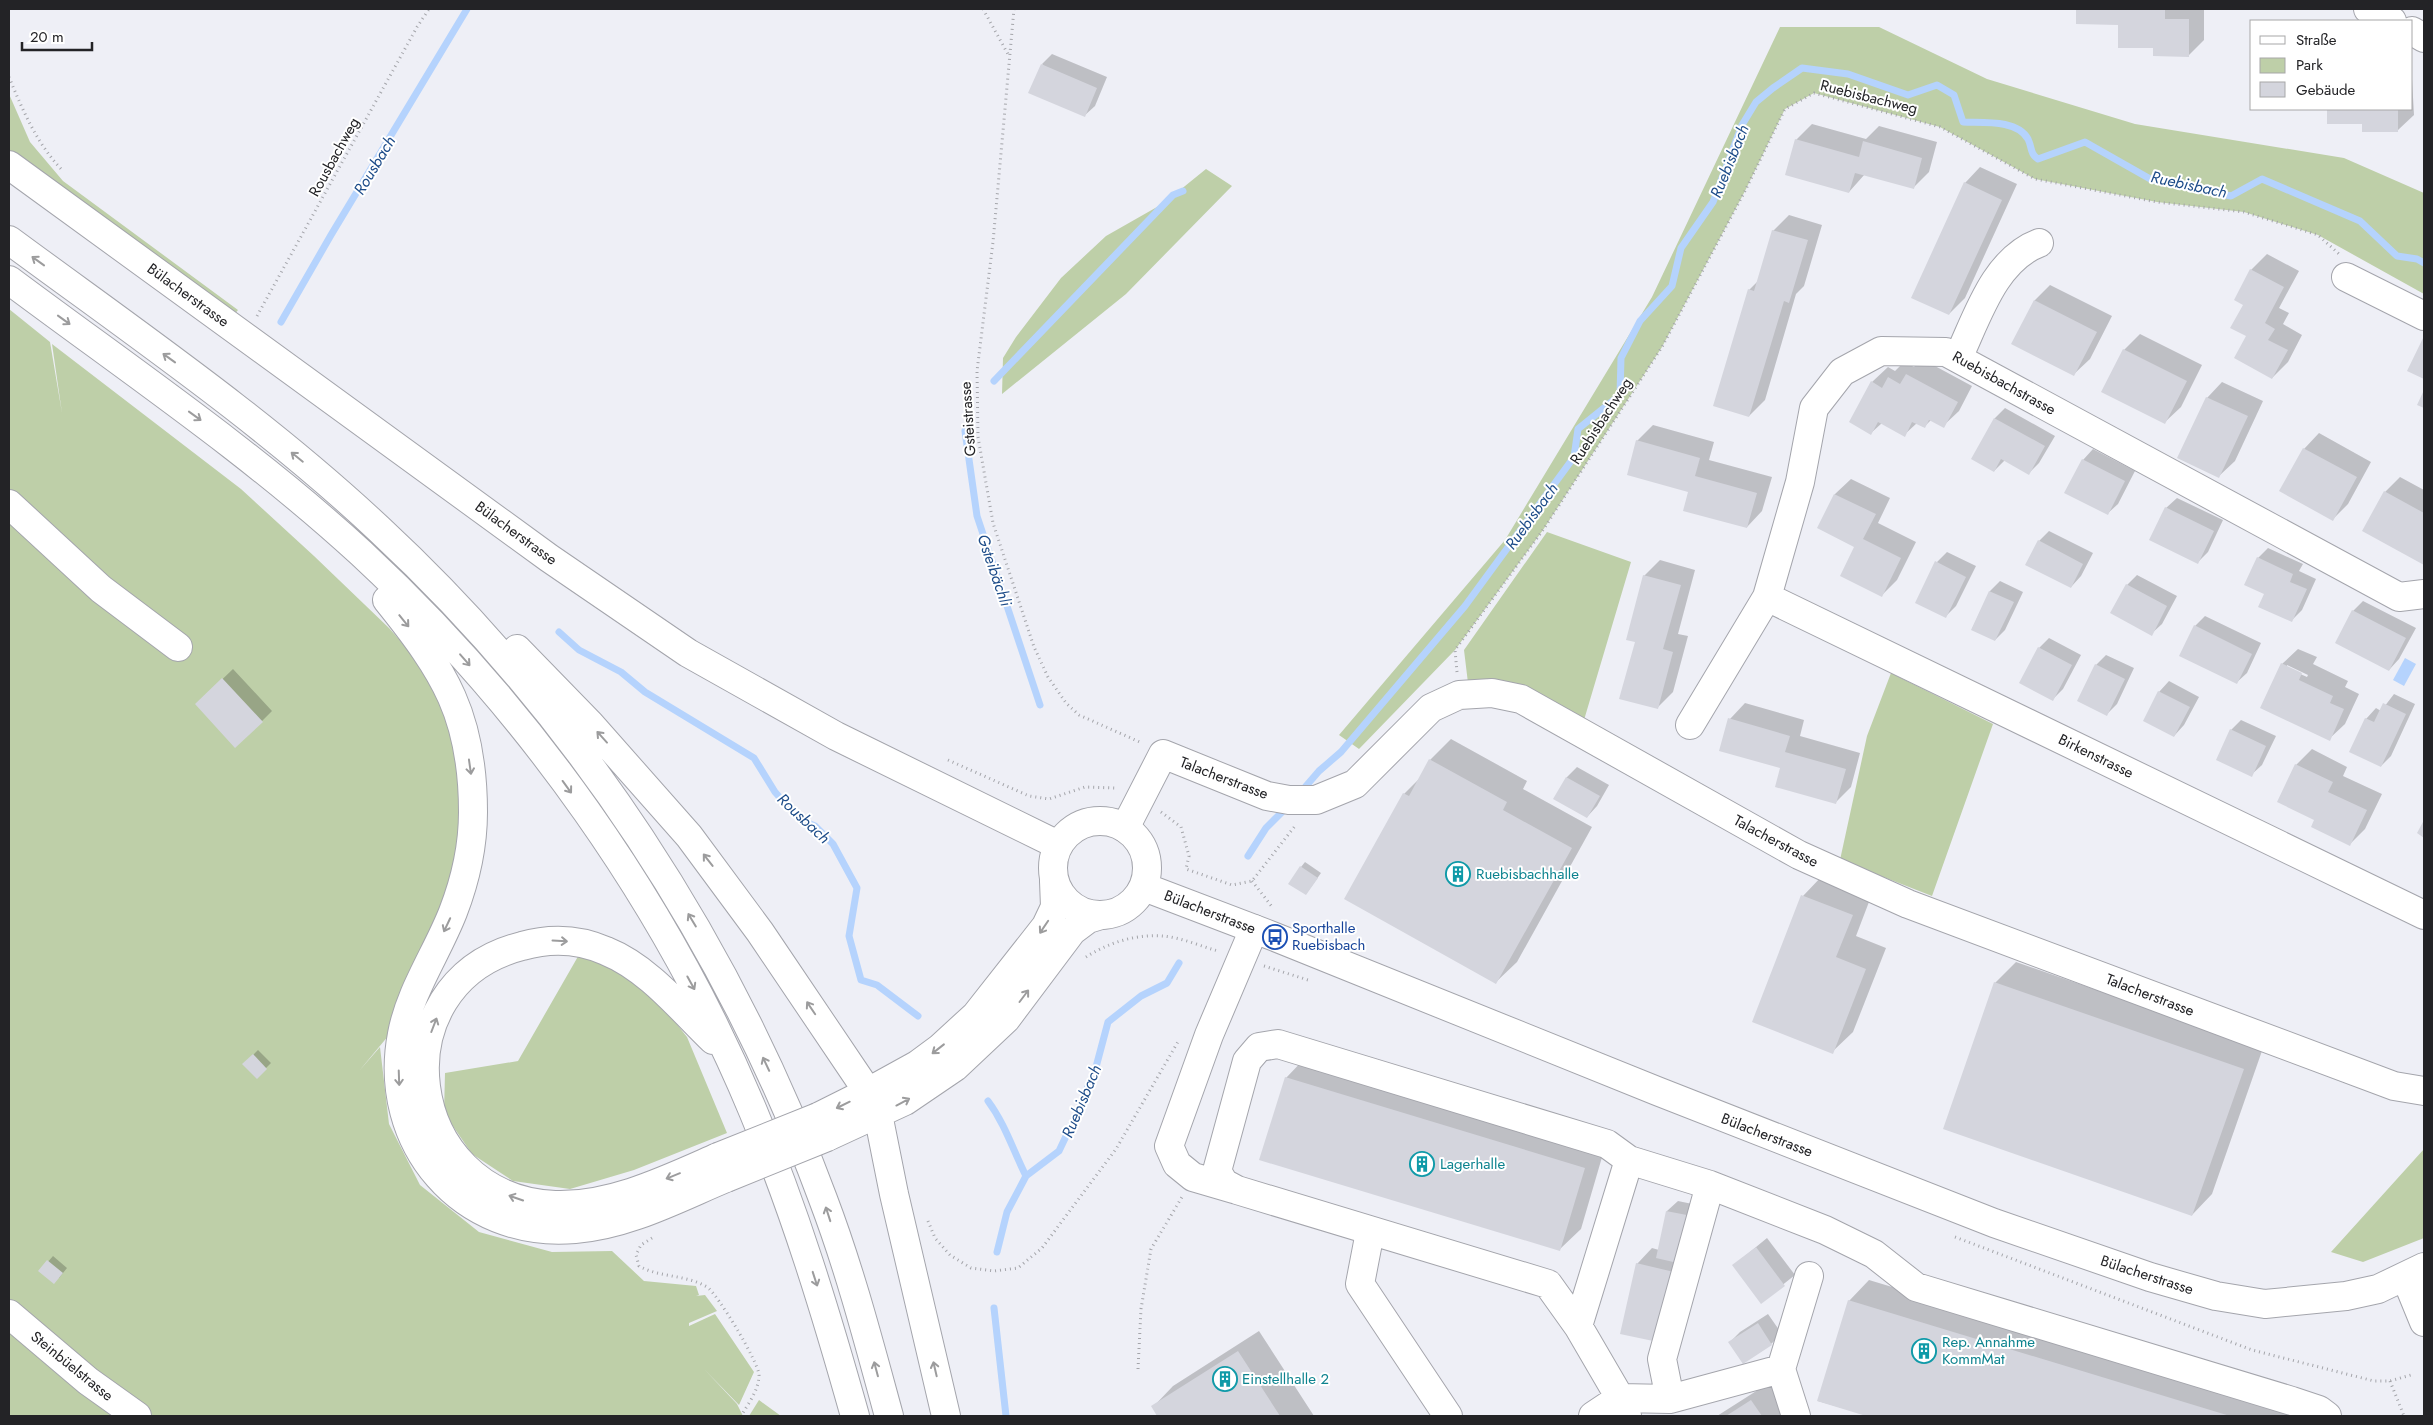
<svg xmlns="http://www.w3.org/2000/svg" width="2433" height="1425" viewBox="0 0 2433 1425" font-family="Jost,sans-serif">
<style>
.green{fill:#becfa8}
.water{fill:#b5d3fd}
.shadow{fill:#0003;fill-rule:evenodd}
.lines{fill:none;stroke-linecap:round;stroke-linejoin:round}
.stream{stroke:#b5d3fd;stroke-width:7}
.building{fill:#d4d5dd}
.minor-casing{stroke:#a4a5ac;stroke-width:30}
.major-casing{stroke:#a4a5ac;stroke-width:30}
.highway-casing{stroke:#a4a5ac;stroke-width:30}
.path{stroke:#a4a5aa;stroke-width:3;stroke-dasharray:1 4;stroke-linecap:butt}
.minor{stroke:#fff;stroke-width:28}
.major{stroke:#fff;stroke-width:28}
.highway{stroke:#fff;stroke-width:28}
.highway-bridge-casing{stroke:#a4a5ac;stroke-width:30;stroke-linecap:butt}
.highway-bridge{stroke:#fff;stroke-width:28}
.oneway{stroke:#9c9c9d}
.labels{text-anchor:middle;stroke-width:4;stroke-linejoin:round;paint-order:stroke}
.street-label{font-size:15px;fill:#232326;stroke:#fff}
.culture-label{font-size:15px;fill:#0d838f;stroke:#fff;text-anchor:start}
.transit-label{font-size:15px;fill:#164399;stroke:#fff;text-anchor:start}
.water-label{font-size:16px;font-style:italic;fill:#1d4c89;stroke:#fff}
</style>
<rect width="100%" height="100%" fill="#eeeff6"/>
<!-- green -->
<path class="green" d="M1780,27H1879L1987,79L2135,124L2344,158L2424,193V294L2318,235L2244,212L2157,202L2035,179L1940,127L1814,93L1785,109L1745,191L1662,347L1543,530L1455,650L1359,749L1339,735L1505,540L1652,297Z
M9,94L30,142L63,181L238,310L234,315L9,151Z
M1206,169L1232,186L1126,294L1002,394L1003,358L1016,337L1061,278L1106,236L1164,203Z
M9,309L50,342L62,413L52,344L241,489L314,556L389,628L420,663L445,708L463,768V816L456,867L389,1035L359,1071L380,1047L389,1124L420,1185L479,1232L552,1252L612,1251L644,1281L696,1286L699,1295L696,1296L705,1295L717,1311L689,1323V1326L715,1314L754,1372L739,1405L704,1369L737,1404L743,1416H9Z
M1547,532L1631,562L1584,720L1468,683L1464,650Z
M1891,673L1993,724L1932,896L1840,860L1867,736Z
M580,953L602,960L653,994L687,1037L727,1133L634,1170L570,1189L513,1181L472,1154L444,1113L445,1073L518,1061Z
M2424,1149V1238L2363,1262L2331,1252Z
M759,1400L781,1416H749Z"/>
<!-- water -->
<path class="water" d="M2405,658L2416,664L2404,686L2393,680Z"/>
<!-- shadow -->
<path class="shadow" d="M2077,9H2204V40L2188,56L2154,47L2119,24L2077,23Z
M1052,54L1107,77L1095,106L1084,116L1042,64Z
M2412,79L2414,115L2398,130L2364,123H2329L2328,109H2412Z
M1812,124L1866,139L1879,126L1937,142L1929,172L1913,188L1865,174L1849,192L1796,140Z
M1980,167L2017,184L1965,298L1949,314L1965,183Z
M1789,215L1822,225L1804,286L1796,294L1765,400L1749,416V290L1759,280L1773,231Z
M2267,254L2299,271L2279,308L2289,313L2283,324L2302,335L2288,362L2272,378L2247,335L2244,304L2251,270Z
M2050,285L2112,316L2090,359L2074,374L2013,344L2035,300Z
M2140,334L2202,365L2181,407L2165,422L2124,350Z
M1922,359L1972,386L1959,411L1943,426L1931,420L1924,427L1917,423L1904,435L1882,423L1871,433L1872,382L1888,367L1895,371L1904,362L1914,367Z
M2222,382L2263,401L2235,461L2219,476L2207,398Z
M2005,408L2055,436L2039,463L2029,473L2005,460L1994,471L1973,458L1995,418Z
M1653,425L1714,442L1709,460L1772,477L1762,511L1747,527L1690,491L1637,441Z
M2319,433L2371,462L2348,504L2333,519L2304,449Z
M2093,449L2135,471L2118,504L2107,514L2083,460Z
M2400,477L2424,490V563L2364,530L2385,492Z
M1851,479L1890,498L1878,523L1916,542L1897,580L1882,595L1856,546L1819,528L1835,494Z
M2177,498L2223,520L2208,552L2198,562L2166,508Z
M2049,531L2093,553L2081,576L2071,587L2039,541Z
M2268,548L2303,564L2299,571L2316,579L2302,610L2291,621L2266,594L2258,558Z
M1947,552L1976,566L1956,606L1946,616L1937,562Z
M1660,560L1695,570L1678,634L1688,636L1673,692L1657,708L1636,641L1644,576Z
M2137,575L2177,596L2162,624L2151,634L2127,585Z
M2000,581L2023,592L2005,630L1995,640L1972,629L1990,591Z
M2363,601L2416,628L2399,659L2389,670L2353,611Z
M2205,616L2261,643L2247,673L2236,683L2195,626Z
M2049,638L2081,655L2063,689L2053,699L2039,648Z
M2298,649L2317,657L2313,664L2348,681L2345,687L2359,694L2345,724L2329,739L2282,664ZM2287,665L2308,675L2307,677L2287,668Z
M2106,655L2134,668L2117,704L2107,714L2096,665Z
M233,669L272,711L262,721L207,694Z
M2169,681L2199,697L2184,725L2174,736L2159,692Z
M2394,694L2415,704L2391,756L2381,766L2366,719L2376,708L2381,711Z
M1745,703L1804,720L1800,736L1860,753L1851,787L1835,803L1781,767L1730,719Z
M2241,720L2276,736L2262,765L2251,775L2231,730Z
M1451,739L1527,781L1523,789L1592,827L1517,962L1496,982L1346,899L1404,794L1420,778L1430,760Z
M2312,749L2347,767L2343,776L2382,794L2365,829L2350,844L2316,820L2296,765Z
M1577,767L1609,785L1597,806L1587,817L1555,798L1567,777Z
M1305,862L1321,873L1306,894L1301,867Z
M1823,875L1872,894L1856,936L1886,948L1853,1032L1832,1052L1803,896Z
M2016,962L2263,1048L2212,1194L2192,1215L1995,983Z
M258,1050L271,1063L257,1077L244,1064Z
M1306,1057L1605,1147L1581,1229L1560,1249L1286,1078Z
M1678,1201L1702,1206L1673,1325L1637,1264L1652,1248L1659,1250L1667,1211Z
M1767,1238L1795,1275L1761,1302L1734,1265Z
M53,1256L67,1268L59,1278L40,1271Z
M1869,1280L2307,1412L2306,1416H1870L1818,1401L1849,1301Z
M1768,1314L1782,1334L1771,1344L1730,1342L1740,1332Z
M1259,1331L1314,1416H1159L1153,1407L1173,1386Z
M1772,1381L1795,1416H1717Z"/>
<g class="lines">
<!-- stream -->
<path class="stream" d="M281,322L331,235L467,9
M994,381L1173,195L1183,191
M965,431L977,516L1040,705
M559,632L579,650L621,672L645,692L754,758L775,792L791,810L803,821L815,826L833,844L857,888L849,936L861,980L877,985L918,1016
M1300,793L1319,771L1341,752L1465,606L1574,457L1578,429L1620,395L1621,358L1640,321L1672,286L1681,248L1713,202L1742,125L1756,102L1773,88L1802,68L1848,74L1908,95L1937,85L1954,95L1963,122C1982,123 2017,119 2028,139C2032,147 2030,154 2038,159L2085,142L2152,180L2231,196L2262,179L2360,221L2397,256L2417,259L2424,263
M1248,856L1266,828L1288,806
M988,1101C1005,1124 1013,1150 1026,1176
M997,1252L1007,1212L1026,1176L1059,1151L1077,1113L1096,1067L1108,1022L1141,996L1167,983L1179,963
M994,1308L1006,1416"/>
</g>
<!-- building -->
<path class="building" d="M2076,9H2165V19H2189V57L2153,56V48H2118V25L2076,24Z
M1041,64L1097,88L1085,117L1028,93Z
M2327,109H2398V132H2362V124H2327Z
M1795,139L1859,157L1863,141L1922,158L1914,189L1855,173L1849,193L1785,175Z
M1964,182L2002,200L1949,315L1911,298Z
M1772,230L1808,240L1789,303L1784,301L1749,417L1713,406L1748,289L1754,291Z
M2250,269L2284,287L2265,323L2275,329L2268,340L2288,350L2272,379L2234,358L2246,336L2230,328L2243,305L2234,300Z
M2034,300L2097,332L2074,376L2011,344Z
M2424,336V379L2407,371Z
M2123,349L2187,381L2165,424L2101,392Z
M1906,374L1958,402L1944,428L1929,420L1925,428L1912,422L1905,437L1878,422L1871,435L1849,422L1871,381L1882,388L1888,377L1900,384Z
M2424,390V408L2417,405Z
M2206,397L2248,416L2219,478L2177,458Z
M1994,418L2045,446L2029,475L2001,459L1994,472L1971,459Z
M1636,440L1700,458L1695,476L1757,493L1747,528L1683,511L1688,492L1627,475Z
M2303,448L2357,477L2333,521L2279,491Z
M2082,459L2125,481L2108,515L2064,493Z
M2384,491L2424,513V565L2362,531Z
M1834,494L1876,514L1863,539L1901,558L1882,597L1840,576L1854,547L1817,528Z
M2165,507L2214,531L2198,564L2149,540Z
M2038,540L2083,564L2071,588L2025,565Z
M2257,557L2293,574L2290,582L2307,589L2292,622L2258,607L2264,594L2244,585Z
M1935,561L1966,577L1946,618L1915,603Z
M1643,575L1681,585L1663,649L1673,652L1658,709L1619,699L1635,642L1626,640Z
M2126,584L2167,606L2152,636L2110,613Z
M1989,591L2014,602L1995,641L1971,630Z
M2352,610L2406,638L2389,671L2335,643Z
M2194,625L2252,654L2237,684L2179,656Z
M2038,647L2072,665L2053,701L2019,683Z
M2281,663L2302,673L2299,680L2333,696L2330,703L2344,709L2330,741L2260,708Z
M2095,664L2125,679L2107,716L2077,701Z
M222,678L263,722L235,748L195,704Z
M2158,691L2190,707L2174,737L2143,721Z
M2383,703L2406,714L2381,767L2349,752L2365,718L2374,722Z
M1728,718L1790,736L1785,752L1846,769L1836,804L1775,787L1780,768L1719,751Z
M2230,729L2266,746L2252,777L2216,760Z
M1429,759L1507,802L1503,810L1572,848L1496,984L1344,899L1403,793L1409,796Z
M2295,764L2333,782L2328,792L2367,810L2350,846L2311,827L2314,820L2277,802Z
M1566,777L1600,796L1587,818L1553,799Z
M2424,820V838L2417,833Z
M1300,866L1318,878L1306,895L1288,884Z
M1801,895L1853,915L1836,957L1866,969L1833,1054L1752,1022Z
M1994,982L2244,1069L2192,1216L1943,1129Z
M253,1054L267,1069L257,1079L242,1064Z
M1285,1077L1585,1168L1560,1251L1259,1160Z
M1666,1211L1692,1216L1682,1264L1656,1258Z
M1756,1247L1785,1286L1761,1304L1732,1265Z
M47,1260L63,1273L54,1284L38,1271Z
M1636,1263L1674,1272L1658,1342L1620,1334Z
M1848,1300L2230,1416H1866L1817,1401Z
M1758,1323L1772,1345L1743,1364L1728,1342Z
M1238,1351L1280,1416H1157L1151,1406Z
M1751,1400L1762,1416H1726Z"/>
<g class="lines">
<defs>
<path id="minor" d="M2368,9L2392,21
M2412,31L2424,38
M2346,277L2424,316
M1958,358C1977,318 1994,260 2039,243
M9,504L101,589L178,647
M1767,597L2424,915
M1690,725L1767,597L1800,482L1814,408L1842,372L1881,351L1946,352L2399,597L2424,594
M1125,828L1163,754L1267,796L1289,800H1316L1355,784L1431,708L1459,695L1492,693L1521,699L1799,855L1908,904L2394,1086L2424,1091
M1629,1160L1710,1185L1825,1230L1874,1254L1916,1287L2292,1401L2319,1410L2327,1416
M1234,1189L1193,1177L1177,1164L1169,1146L1209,1035L1254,929
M1370,1232L1360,1284L1448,1416
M9,1314L88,1381L137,1416
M1578,1326L1629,1160L1607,1144L1278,1044L1259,1047L1247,1061L1217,1171L1224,1183L1237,1190L1548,1284L1578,1326L1620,1398L1627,1416
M1781,1369L1796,1416
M1670,1399L1662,1359L1710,1185
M1593,1416L1620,1398L1670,1399L1781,1369L1809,1276"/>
<path id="major" d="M9,165L549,558L688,653L836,736L1058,845
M1053 868a47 47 0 1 1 94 0a47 47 0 1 1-94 0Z
M1144,887L1275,937L1657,1091L1994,1223L2150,1277L2216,1296L2265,1304L2346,1296L2378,1289L2424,1267
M2406,1278L2424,1322"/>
<path id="highway" d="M9,240C135,333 265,422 379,529C577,713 729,945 823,1199C850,1270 869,1343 889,1416
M9,280C128,369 251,452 361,553C527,707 666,902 753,1111C795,1211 826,1313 855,1416
M387,600C445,672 473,716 473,812C473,845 465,881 453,912C437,953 410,991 402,1034C381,1143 462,1239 575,1229C628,1225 678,1198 726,1178
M517,649L590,724L689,836L760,932L868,1092L917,1065L940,1048L976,1015L1046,926L1055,907L1054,881
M713,1040C680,1008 648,968 606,951C579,939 550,938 522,946C375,983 402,1198 555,1205C611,1207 668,1179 718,1157
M818,1117L868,1092L878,1114L894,1194L946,1416
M827,1137L905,1101L955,1067L1006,1019L1072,931L1088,919L1101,915"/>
</defs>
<!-- minor casing -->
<use href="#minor" class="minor-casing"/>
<!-- major casing -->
<use href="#major" class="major-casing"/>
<!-- highway casing -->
<use href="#highway" class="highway-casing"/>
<!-- path -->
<path class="path" d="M983,9L1009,56
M1014,9L993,242L977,371L978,437L993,523L1034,647L1048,677L1066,703L1079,715L1142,743
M9,77C23,111 37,144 63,171
M257,316L417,27L429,9
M1457,672L1455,650L1543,530L1662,347L1745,191L1785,109L1814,93L1940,127L2035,179L2157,202L2244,212L2318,235L2339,254
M948,760L1029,796L1049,799L1085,787L1115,788
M1161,812L1181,827L1189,856L1186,869L1232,885L1252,881L1295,826
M1252,881L1273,908
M1086,957C1108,943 1135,934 1162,936C1180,937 1200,946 1218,951
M1264,966L1308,980
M928,1221L935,1238L950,1255L971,1268L994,1271L1018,1268L1042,1248L1116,1149L1179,1040
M1955,1237L2252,1350L2374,1381H2390L2411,1375
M652,1238L641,1245L636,1255L639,1266C660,1278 685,1274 707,1287C717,1293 759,1363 759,1375C759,1390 748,1404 741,1416
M1138,1369L1141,1309L1151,1249L1182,1197
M2390,1381L2404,1416"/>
<!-- minor -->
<use href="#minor" class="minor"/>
<!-- major -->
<use href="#major" class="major"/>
<!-- highway -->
<use href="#highway" class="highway"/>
<defs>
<path id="highway-bridge" d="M718,1157L818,1117
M726,1178L827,1137"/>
</defs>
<!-- highway-bridge casing -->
<use href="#highway-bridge" class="highway-bridge-casing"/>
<!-- highway-bridge -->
<use href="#highway-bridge" class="highway-bridge"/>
</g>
<!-- one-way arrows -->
<defs><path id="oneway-shaft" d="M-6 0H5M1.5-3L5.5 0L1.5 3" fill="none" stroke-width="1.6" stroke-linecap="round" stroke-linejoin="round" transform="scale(1.25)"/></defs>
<g class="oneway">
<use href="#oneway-shaft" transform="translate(38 261) rotate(-144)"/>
<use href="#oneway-shaft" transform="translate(64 320) rotate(36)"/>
<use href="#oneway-shaft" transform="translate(169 358) rotate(-144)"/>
<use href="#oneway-shaft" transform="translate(195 416) rotate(36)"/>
<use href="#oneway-shaft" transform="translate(297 457) rotate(-141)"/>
<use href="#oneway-shaft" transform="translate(404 621) rotate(51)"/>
<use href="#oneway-shaft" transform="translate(465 660) rotate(49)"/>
<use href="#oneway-shaft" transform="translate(602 737) rotate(-132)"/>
<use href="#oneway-shaft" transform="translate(470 767) rotate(82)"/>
<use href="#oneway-shaft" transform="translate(567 787) rotate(54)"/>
<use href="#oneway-shaft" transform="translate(708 860) rotate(-128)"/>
<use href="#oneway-shaft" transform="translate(692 920) rotate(-121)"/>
<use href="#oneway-shaft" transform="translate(447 925) rotate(115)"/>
<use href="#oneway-shaft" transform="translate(1044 927) rotate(124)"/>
<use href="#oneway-shaft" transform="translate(560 941) rotate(3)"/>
<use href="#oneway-shaft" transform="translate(691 983) rotate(61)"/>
<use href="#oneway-shaft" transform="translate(1024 996) rotate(-53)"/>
<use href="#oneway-shaft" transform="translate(811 1008) rotate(-124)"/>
<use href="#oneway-shaft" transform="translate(434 1025) rotate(-69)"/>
<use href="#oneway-shaft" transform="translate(938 1049) rotate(142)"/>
<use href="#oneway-shaft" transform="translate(766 1064) rotate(-115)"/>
<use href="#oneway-shaft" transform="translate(399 1078) rotate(88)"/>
<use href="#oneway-shaft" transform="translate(903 1102) rotate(-28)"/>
<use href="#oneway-shaft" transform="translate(843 1105) rotate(154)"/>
<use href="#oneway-shaft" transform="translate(673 1176) rotate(158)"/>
<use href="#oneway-shaft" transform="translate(516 1198) rotate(-161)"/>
<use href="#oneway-shaft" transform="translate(828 1214) rotate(-108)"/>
<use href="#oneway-shaft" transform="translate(815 1279) rotate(72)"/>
<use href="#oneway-shaft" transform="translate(876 1369) rotate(-105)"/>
<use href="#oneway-shaft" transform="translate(935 1369) rotate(-103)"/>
</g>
<!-- icons -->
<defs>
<symbol id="building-ring" viewBox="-11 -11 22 22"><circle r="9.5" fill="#fff" stroke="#0f9aa8" stroke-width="1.5"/><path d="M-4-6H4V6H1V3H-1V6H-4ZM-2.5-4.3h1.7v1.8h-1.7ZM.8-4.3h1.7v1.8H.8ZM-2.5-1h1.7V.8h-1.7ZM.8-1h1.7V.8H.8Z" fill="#0f9aa8"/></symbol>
<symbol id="bus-ring" viewBox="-11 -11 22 22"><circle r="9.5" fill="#fff" stroke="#1a4fb4" stroke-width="1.5"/><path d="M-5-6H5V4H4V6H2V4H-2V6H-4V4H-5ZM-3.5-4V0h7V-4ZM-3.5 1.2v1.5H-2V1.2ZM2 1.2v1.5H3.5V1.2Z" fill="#1a4fb4"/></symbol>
</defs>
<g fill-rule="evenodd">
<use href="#building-ring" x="1444" y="860" width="28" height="28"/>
<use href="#bus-ring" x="1261" y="923" width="28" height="28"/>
<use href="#building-ring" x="1408" y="1150" width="28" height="28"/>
<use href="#building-ring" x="1910" y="1337" width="28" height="28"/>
<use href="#building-ring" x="1211" y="1365" width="28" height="28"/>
</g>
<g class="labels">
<!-- street labels -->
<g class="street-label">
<text transform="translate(1869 97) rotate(14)" y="5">Ruebisbachweg</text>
<text transform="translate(334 157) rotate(-61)" y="5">Rousbachweg</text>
<text transform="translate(188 295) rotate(36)" y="5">Bülacherstrasse</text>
<text transform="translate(2004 383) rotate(29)" y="5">Ruebisbachstrasse</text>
<text transform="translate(968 419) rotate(-94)" y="5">Gsteistrasse</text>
<text transform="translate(1601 421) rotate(-57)" y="5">Ruebisbachweg</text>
<text transform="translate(516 533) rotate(36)" y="5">Bülacherstrasse</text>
<text transform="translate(2096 756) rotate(26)" y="5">Birkenstrasse</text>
<text transform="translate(1224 778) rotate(21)" y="5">Talacherstrasse</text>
<text transform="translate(1776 841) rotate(28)" y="5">Talacherstrasse</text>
<text transform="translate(1210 912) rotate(21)" y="5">Bülacherstrasse</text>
<text transform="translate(2150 995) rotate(21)" y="5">Talacherstrasse</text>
<text transform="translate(1767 1135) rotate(21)" y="5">Bülacherstrasse</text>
<text transform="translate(2147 1275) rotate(18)" y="5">Bülacherstrasse</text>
<text transform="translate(72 1366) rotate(39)" y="5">Steinbüelstrasse</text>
</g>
<!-- culture labels -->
<g class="culture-label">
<text x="1476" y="879">Ruebisbachhalle</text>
<text x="1440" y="1169">Lagerhalle</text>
<text x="1942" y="1347">Rep. Annahme<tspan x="1942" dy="17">KommMat</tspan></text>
<text x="1242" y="1384">Einstellhalle 2</text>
</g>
<!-- transit labels -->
<g class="transit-label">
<text x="1292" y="933">Sporthalle<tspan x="1292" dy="17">Ruebisbach</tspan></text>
</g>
<!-- water labels -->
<g class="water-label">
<text transform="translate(1729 161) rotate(-68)" y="6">Ruebisbach</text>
<text transform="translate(374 165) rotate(-59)" y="6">Rousbach</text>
<text transform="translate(2189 184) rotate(12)" y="6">Ruebisbach</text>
<text transform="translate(1531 516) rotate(-54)" y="6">Ruebisbach</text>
<text transform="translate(995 570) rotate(71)" y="6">Gsteibächli</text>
<text transform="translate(804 818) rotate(43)" y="6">Rousbach</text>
<text transform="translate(1081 1101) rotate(-67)" y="6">Ruebisbach</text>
</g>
</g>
<!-- border -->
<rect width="2433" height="1425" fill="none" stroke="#232326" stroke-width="20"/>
<!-- legend -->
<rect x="2250" y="20" width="162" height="90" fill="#ffffff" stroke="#a7a7a8"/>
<rect x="2260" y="36" width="25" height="8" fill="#ffffff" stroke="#a7a7a8"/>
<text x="2296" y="45" font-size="15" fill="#232326">Straße</text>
<rect x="2260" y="58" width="25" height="15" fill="#becfa8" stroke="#a7a7a8"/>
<text x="2296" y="70" font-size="15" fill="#232326">Park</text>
<rect x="2260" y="82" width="25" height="15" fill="#d4d5dd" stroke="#a7a7a8"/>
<text x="2296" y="95" font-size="15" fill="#232326">Gebäude</text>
<!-- scale -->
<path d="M22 42v8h70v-8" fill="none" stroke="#232326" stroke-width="2.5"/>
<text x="30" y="42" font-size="15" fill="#232326" stroke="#ffffff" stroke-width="4" paint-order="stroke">20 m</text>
</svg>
